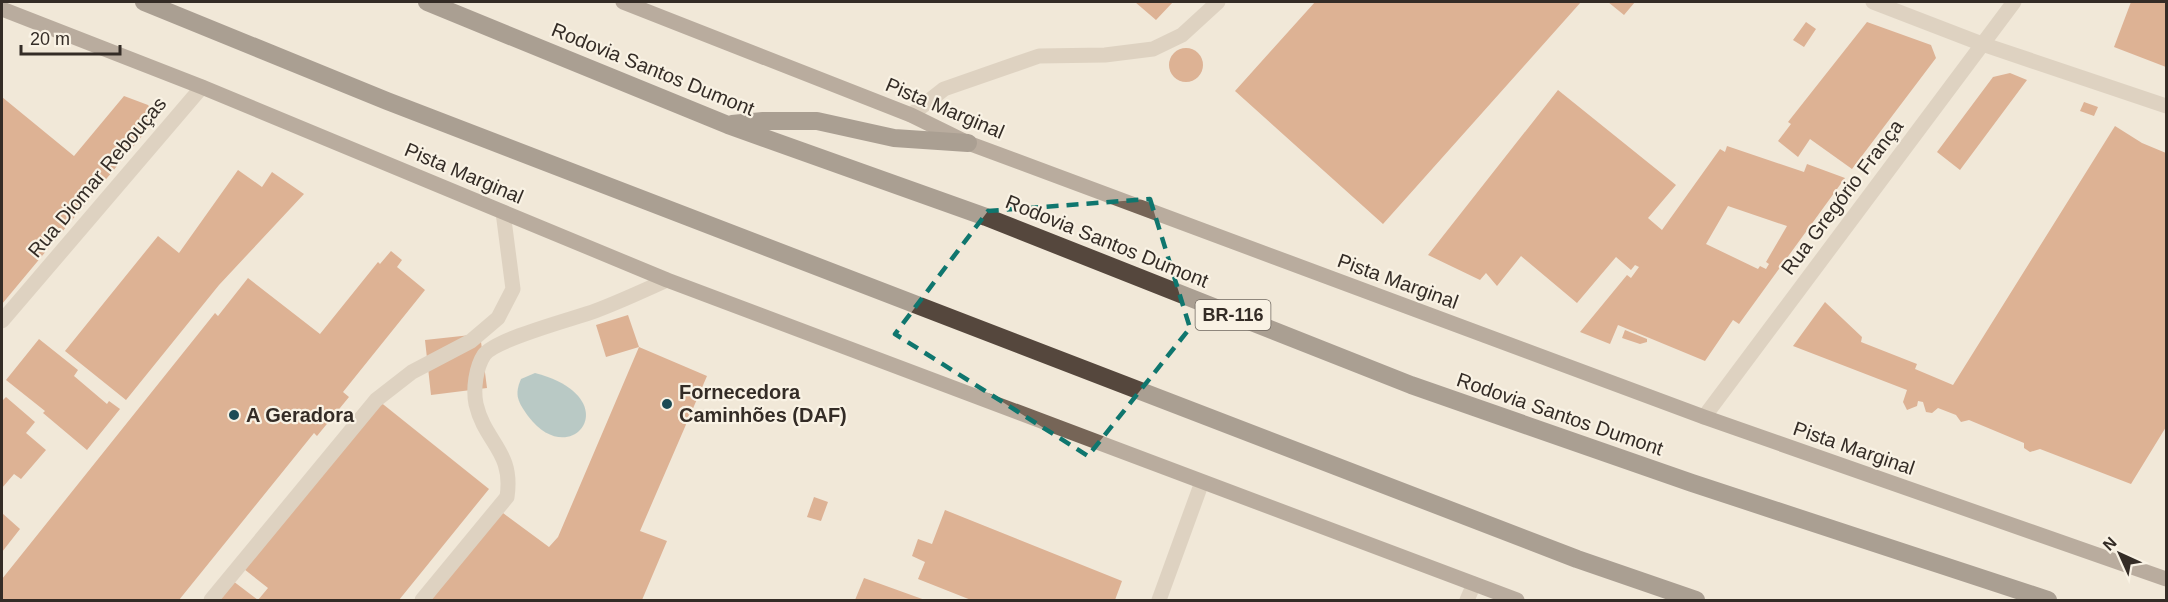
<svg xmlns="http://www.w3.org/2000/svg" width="2168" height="602" viewBox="0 0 2168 602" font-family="Helvetica,sans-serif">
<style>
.water{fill:#77a5ae}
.building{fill:#c57142;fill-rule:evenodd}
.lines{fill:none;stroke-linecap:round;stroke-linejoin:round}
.lane{stroke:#c8b9a4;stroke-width:15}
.street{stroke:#c8b9a4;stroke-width:15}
.primary{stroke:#766557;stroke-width:15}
.highway{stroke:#55473d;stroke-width:18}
.marked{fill:none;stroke:#0f766e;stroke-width:4.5;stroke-dasharray:12 8;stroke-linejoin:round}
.poi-dot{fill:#1c4b55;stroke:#f9f2e4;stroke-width:2}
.labels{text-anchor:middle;stroke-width:4.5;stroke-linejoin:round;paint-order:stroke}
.shield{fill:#f9f2e4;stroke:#6f675f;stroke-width:1.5}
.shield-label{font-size:18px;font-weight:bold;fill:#342c26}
.street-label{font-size:20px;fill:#342c26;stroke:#f9f2e4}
.poi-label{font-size:20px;font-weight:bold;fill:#342c26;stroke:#f9f2e4;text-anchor:start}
</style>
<rect width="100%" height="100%" fill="#f1e8d8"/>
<!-- water -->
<path class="water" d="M535,373C630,398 571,474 528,416C518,402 514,395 521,379Z"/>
<!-- building -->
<path class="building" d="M1135,2H1173L1156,20Z
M1315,2H1581L1383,224L1235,91Z
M1608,2H1635L1624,15Z
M2131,2H2166V67L2114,47Z
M1806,22L1816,29L1804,47L1793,40Z
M1867,22L1931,45L1936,58L1852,169L1810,139L1798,157L1778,141L1791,124L1788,122Z
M1169 65a17 17 0 1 1 34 0a17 17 0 1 1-34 0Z
M2010,73L2027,80L1960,170L1937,152L1993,77Z
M1558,90L1676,185L1648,218L1662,230L1720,149L1725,152L1727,146L1804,172L1807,164L1845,178L1739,324L1733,320L1705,361L1618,325L1610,344L1580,332L1627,275L1631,278L1639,267L1635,265L1631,270L1616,257L1577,303L1521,256L1497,286L1486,273L1480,280L1428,255ZM1728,206L1787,226L1766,262L1769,264L1766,269L1760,266L1758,269L1706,244Z
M124,96L148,105L157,118L2,304V97L74,156Z
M2084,102L2098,107L2094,116L2080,111Z
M2115,126L2142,143L2166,153V427L2131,484L2040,449L2030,452L2024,448V443L1969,420L1961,422L1956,415L1938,408L1932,413L1926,412L1923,402L1918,401L1917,406L1907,410L1903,402L1907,390L1793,346L1825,302L1862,337L1861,342L1917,364L1915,369L1953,385Z
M238,170L262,187L272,172L304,194L219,285L126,400L65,351L158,236L179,253Z
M391,251L402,260L397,267L425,290L343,392L349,397L317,436L314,433L179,600H2V579L215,313L218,316L248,278L320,334L378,262L380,264Z
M628,315L639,347L606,357L596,325Z
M1625,330L1647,339V342L1640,344L1622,338Z
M480,334L487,388L431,395L425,340Z
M39,339L78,370L74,376L107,404L109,401L120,409L87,450L43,413L45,411L6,380Z
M639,347L707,376L640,531L667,541L642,600H426L499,510L549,547L558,537Z
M6,397L35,422L26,433L46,450L21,479L14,474L2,488V401Z
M379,401L489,489L399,600H221L219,599L233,581L258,600L268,588L244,569Z
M814,497L828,502L821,521L807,517Z
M945,510L1122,581L1115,600H971L918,579L925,562L912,556L918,539L932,544Z
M2,513L20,529L2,552Z
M864,578L925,600H855Z"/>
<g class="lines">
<!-- lane -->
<path class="lane" d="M911,115L944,89L1039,56L1105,55L1153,49L1182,35L1218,2
M211,600L376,400L412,372L471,341L498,318L513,289L503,212
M422,600L507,497C514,451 485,443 476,404C473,389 476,367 484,355C495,339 573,319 595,311C619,302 643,291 667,280
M1467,600L1474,584"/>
<!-- street -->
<path class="street" d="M1873,2L1982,44L2166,106
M2,321L202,87
M1704,417L2014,2
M1159,600L1202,482"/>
<!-- primary -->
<path class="primary" d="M623,2L911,115L968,143L1704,417L2166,579
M2,9L202,87L667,280L1517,600"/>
<!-- highway -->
<path class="highway" d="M144,2L387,101L1577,559L1696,600
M427,2L728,125L986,217L1411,385L1692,483L2048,600
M732,124L763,121H817L894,138L968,143"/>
</g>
<!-- marked area -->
<path d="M0 0H2168V602H0ZM1150,199L1190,328L1088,456L895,334L988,211Z" fill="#f1e8d8" fill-opacity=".55" fill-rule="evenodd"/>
<path class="marked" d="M1150,199L1190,328L1088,456L895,334L988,211Z"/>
<!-- markers -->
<g class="poi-dot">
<circle cx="667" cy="404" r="6"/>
<circle cx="234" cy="415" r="6"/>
</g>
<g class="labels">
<!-- shield labels -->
<rect class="shield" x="1195.5" y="300" width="75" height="30" rx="4.5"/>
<g class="shield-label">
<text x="1233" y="321">BR-116</text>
</g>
<!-- street labels -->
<g class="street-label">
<text transform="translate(653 69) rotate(22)" y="7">Rodovia Santos Dumont</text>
<text transform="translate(945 108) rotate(23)" y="7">Pista Marginal</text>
<text transform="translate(464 173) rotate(23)" y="7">Pista Marginal</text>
<text transform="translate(97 177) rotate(-50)" y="7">Rua Diomar Rebouças</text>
<text transform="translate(1842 197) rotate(-53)" y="7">Rua Gregório França</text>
<text transform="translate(1107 241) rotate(22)" y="7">Rodovia Santos Dumont</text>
<text transform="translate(1398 281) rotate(20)" y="7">Pista Marginal</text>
<text transform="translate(1560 414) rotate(19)" y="7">Rodovia Santos Dumont</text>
<text transform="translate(1854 448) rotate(19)" y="7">Pista Marginal</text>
</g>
<!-- poi labels -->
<g class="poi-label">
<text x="679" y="399">Fornecedora<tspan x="679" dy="23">Caminhões (DAF)</tspan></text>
<text x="246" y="422">A Geradora</text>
</g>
</g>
<!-- border -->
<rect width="2168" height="602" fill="none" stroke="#342c26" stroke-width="6"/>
<!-- north arrow -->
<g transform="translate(2120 554) rotate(315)" stroke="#f9f2e4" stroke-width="4.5" paint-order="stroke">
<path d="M0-4.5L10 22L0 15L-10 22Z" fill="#342c26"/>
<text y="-9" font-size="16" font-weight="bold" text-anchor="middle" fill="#342c26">N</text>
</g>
<!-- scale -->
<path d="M21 45v9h99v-9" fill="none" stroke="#342c26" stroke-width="3"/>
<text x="30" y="45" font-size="18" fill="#342c26" stroke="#f9f2e4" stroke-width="4.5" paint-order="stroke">20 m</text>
</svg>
